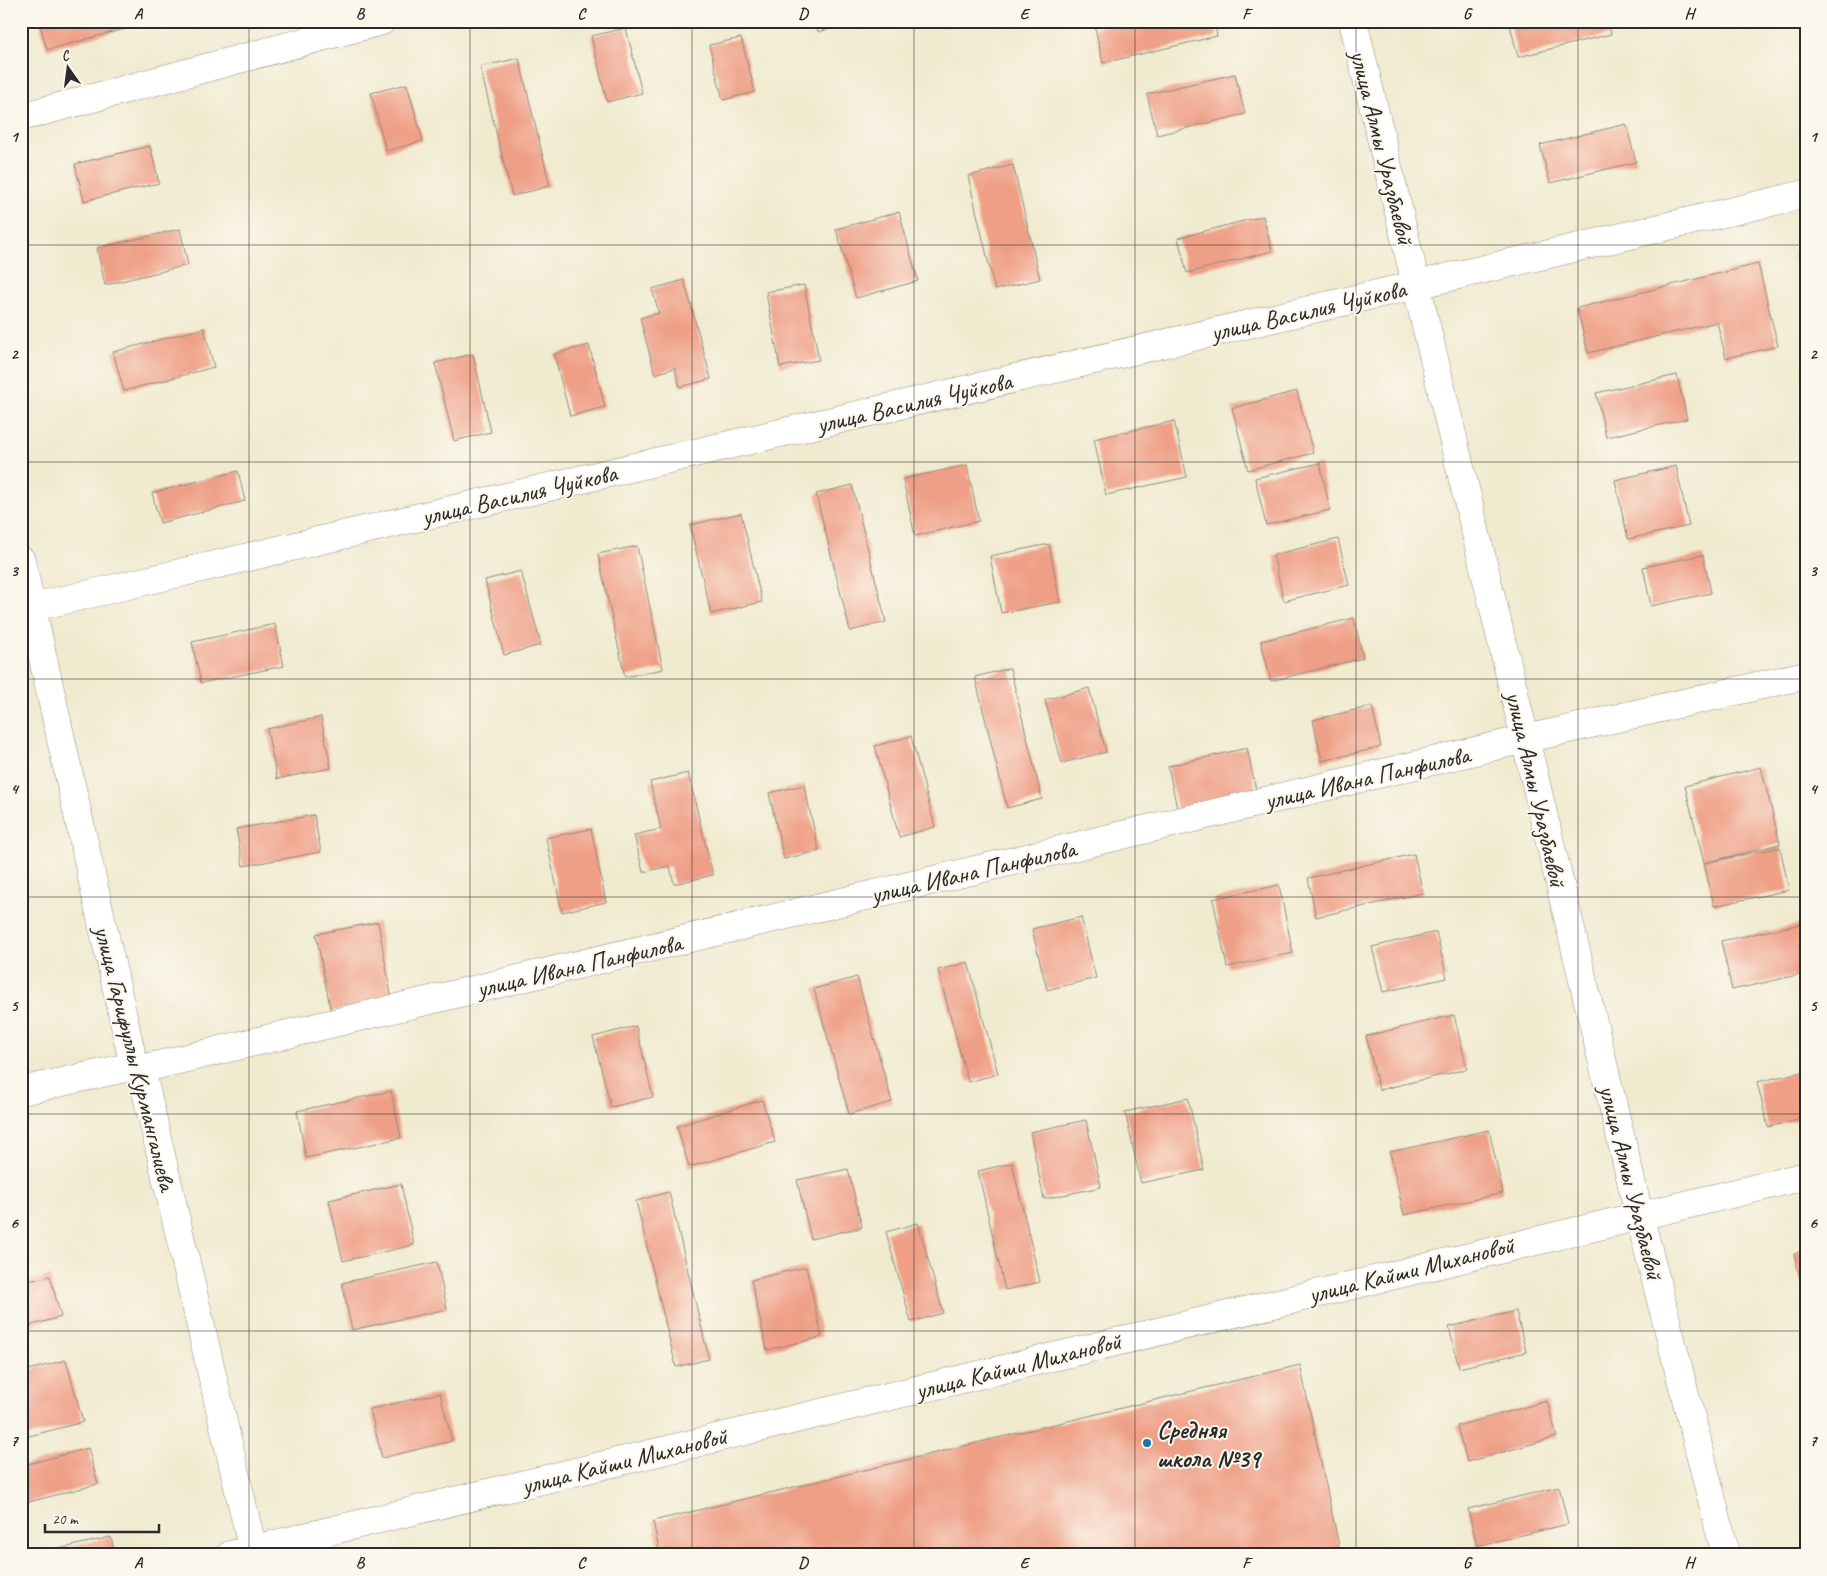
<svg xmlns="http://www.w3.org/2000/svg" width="1827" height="1576" viewBox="0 0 1827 1576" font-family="Caveat,sans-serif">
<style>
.building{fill:#ef9f86}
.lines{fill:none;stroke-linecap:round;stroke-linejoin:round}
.minor-casing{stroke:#8e8a7d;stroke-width:29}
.tertiary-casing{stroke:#8e8a7d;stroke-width:29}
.minor{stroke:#fff;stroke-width:28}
.tertiary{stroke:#fff;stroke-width:28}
.grid{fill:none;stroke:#2b2b2b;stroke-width:1;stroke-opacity:0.55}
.poi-dot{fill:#1f6fb2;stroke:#fbf7ec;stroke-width:2}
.labels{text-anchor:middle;stroke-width:4;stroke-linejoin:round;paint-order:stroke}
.street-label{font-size:25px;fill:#2b2b2b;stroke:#fbf7ec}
.poi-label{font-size:25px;font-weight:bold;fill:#2b2b2b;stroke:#fbf7ec;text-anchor:start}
.neatline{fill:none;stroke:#2b2b2b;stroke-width:2}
.grid-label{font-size:16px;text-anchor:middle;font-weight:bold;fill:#2b2b2b}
</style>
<rect width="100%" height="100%" fill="#fbf7ec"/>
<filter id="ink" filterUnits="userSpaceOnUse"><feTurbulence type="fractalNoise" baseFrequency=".02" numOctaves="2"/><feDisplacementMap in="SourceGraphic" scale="10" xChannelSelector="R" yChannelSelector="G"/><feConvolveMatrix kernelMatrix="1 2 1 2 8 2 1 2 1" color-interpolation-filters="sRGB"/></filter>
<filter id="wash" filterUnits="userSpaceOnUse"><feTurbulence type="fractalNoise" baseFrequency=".0096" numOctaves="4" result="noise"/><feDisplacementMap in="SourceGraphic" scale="20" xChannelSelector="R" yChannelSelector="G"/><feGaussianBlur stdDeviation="1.12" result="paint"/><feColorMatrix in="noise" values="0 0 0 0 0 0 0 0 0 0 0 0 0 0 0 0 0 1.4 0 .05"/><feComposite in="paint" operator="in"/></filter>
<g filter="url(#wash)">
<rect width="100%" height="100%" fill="#f0eacf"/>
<g id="blocks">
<!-- building -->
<path class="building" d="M39,21H149V22L47,50Z
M815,21H856V22L818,32Z
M943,21H965V22L945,27Z
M1125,21H1214L1217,36L1103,63L1095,28Z
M1509,21H1608L1611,34L1518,57Z
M626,28L642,93L607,102L591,36Z
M741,38L755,92L723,100L709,45Z
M519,58L550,186L512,196L480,67Z
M1235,74L1245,114L1157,135L1147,94Z
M407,84L423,141L386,151L371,93Z
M1626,124L1636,162L1550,183L1540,145Z
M150,146L159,183L84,201L75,164Z
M1013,165L1040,279L995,290L968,176Z
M899,212L918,281L856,298L836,229Z
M1263,216L1272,251L1187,273L1178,238Z
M180,229L188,265L105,285L97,248Z
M1806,251V280H1805L1799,253Z
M1758,264L1778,346L1726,358L1717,322L1588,353L1577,308Z
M684,280L711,379L680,387L675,368L655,374L640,318L659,313L652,289Z
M804,285L819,360L780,367L766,292Z
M204,328L214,367L124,391L113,352Z
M589,345L605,407L570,416L554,354Z
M473,354L491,432L454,441L435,363Z
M1677,375L1687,419L1606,437L1596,393Z
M1297,391L1313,453L1248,470L1232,408Z
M1174,421L1187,477L1106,495L1094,439Z
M1320,463L1330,510L1266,525L1255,478Z
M967,465L979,521L915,536L903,479Z
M1676,466L1689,526L1628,539L1615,480Z
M238,471L245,501L160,523L152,493Z
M852,485L886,622L850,631L816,494Z
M741,513L762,602L711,614L690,525Z
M1338,539L1349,585L1284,601L1273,555Z
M1049,544L1060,602L1001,613L990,556Z
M637,546L663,669L625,677L598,554Z
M1703,555L1711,593L1651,606L1643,567Z
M521,571L541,645L504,655L485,580Z
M1354,618L1363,658L1271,681L1261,641Z
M275,624L284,666L201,683L192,642Z
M1010,668L1042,799L1007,808L975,677Z
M1089,688L1106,752L1062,763L1045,700Z
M1372,706L1381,747L1322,761L1313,720Z
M321,717L331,768L277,779L267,729Z
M911,736L935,827L899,837L875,746Z
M1247,748L1257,795L1178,813L1168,766Z
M1761,767L1780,844L1704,863L1685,786Z
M688,773L713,875L674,884L670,866L643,872L634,835L661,829L650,782Z
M804,785L819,851L784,859L769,793Z
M314,815L321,852L243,866L236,829Z
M591,829L606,902L562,912L546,838Z
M1780,847L1789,890L1714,906L1704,863Z
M1414,854L1423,893L1316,917L1308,878Z
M1279,885L1293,953L1227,967L1213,899Z
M1081,917L1096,978L1047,990L1032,929Z
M378,922L392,1000L331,1012L316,934Z
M1806,923V973L1732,990L1721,941Z
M1436,932L1447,978L1383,992L1372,947Z
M968,962L998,1074L968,1082L938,970Z
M857,977L892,1102L849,1114L814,989Z
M1454,1015L1467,1069L1379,1090L1366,1036Z
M636,1026L653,1097L611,1107L593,1037Z
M1806,1071V1118L1768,1127L1757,1082Z
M391,1091L401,1138L306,1158L297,1111Z
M1188,1098L1204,1170L1141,1183L1125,1112Z
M762,1100L775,1142L689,1167L677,1126Z
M1086,1120L1101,1187L1044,1199L1030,1132Z
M1489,1130L1503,1193L1404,1215L1390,1152Z
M1012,1163L1040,1282L1005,1290L978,1171Z
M848,1169L862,1227L811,1239L797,1180Z
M401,1184L414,1245L343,1261L329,1200Z
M669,1192L709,1359L676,1367L636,1201Z
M918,1223L943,1313L911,1322L886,1232Z
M1806,1250V1296L1805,1297L1794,1254Z
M437,1262L447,1309L352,1330L342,1283Z
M806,1267L822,1337L767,1350L751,1280Z
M50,1276L61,1317L21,1328V1283Z
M1516,1311L1526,1352L1459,1368L1449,1327Z
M66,1360L83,1422L22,1438L21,1372Z
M1300,1365L1341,1555H660L653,1521Z
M440,1393L452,1441L382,1458L370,1409Z
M1547,1401L1557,1437L1467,1462L1457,1426Z
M88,1448L98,1484L21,1504V1466Z
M1559,1487L1568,1524L1477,1546L1468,1509Z
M111,1537L115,1555H38L37,1554Z"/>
</g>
</g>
<g filter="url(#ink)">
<use href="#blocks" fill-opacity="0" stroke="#8e8a7d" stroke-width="1"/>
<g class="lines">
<defs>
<path id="minor" d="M1353,21L1639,1214L1726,1555
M21,117L382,21
M21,610L1806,194
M141,1069L1525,739L1806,675
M21,1091L134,1066
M230,1555L1806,1176"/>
<path id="tertiary" d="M21,560L134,1066L141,1069L254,1555"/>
</defs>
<!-- minor casing -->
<use href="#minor" class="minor-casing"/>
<!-- tertiary casing -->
<use href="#tertiary" class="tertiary-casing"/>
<!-- minor -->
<use href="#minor" class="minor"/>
<!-- tertiary -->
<use href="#tertiary" class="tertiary"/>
</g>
</g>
<!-- grid -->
<path class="grid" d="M249,21V1555M470,21V1555M692,21V1555M914,21V1555M1135,21V1555M1356,21V1555M1578,21V1555M21,245H1806M21,462H1806M21,679H1806M21,897H1806M21,1114H1806M21,1331H1806"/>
<!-- markers -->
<circle class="poi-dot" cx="1147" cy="1443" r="5"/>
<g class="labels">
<!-- street labels -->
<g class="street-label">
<text transform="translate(1383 147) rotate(76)" y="9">улица Алмы Уразбаевой</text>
<text transform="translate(1308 310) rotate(-13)" y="9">улица Василия Чуйкова</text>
<text transform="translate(914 402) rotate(-13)" y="9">улица Василия Чуйкова</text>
<text transform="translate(519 494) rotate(-13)" y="9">улица Василия Чуйкова</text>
<text transform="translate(1367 777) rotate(-13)" y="9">улица Ивана Панфилова</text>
<text transform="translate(1537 789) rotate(77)" y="9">улица Алмы Уразбаевой</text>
<text transform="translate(973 871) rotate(-13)" y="9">улица Ивана Панфилова</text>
<text transform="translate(579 965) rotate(-13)" y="9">улица Ивана Панфилова</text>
<text transform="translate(136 1058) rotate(76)" y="9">улица Гарифуллы Курмангалиева</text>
<text transform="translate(1632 1182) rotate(76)" y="9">улица Алмы Уразбаевой</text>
<text transform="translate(1411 1269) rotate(-14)" y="9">улица Кайши Михановой</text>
<text transform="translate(1018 1365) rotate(-14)" y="9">улица Кайши Михановой</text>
<text transform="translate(624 1460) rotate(-14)" y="9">улица Кайши Михановой</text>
</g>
<!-- poi labels -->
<g class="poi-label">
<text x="1157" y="1438">Средняя<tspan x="1157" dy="29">школа №39</tspan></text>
</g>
</g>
<!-- margin -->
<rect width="1827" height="1576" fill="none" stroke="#fbf7ec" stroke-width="55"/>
<!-- north arrow -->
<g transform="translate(68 68) rotate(346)" stroke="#fbf7ec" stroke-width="4" paint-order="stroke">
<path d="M0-4L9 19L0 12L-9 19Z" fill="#2b2b2b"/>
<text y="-8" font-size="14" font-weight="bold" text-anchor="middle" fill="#2b2b2b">С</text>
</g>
<!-- scale -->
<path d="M45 1524v8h114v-8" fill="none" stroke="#2b2b2b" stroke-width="2.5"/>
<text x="52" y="1524" font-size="15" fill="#2b2b2b" stroke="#fbf7ec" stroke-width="4" paint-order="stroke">20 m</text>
<rect x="28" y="28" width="1772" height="1520" class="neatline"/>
<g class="grid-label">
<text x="138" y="19">A</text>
<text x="360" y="19">B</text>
<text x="581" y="19">C</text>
<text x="803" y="19">D</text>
<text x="1024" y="19">E</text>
<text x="1246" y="19">F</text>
<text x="1467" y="19">G</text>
<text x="1689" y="19">H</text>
<text x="14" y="142">1</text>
<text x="1813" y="142">1</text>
<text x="14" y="359">2</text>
<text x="1813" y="359">2</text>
<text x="14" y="576">3</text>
<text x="1813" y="576">3</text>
<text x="14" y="794">4</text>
<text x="1813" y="794">4</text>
<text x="14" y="1011">5</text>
<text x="1813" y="1011">5</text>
<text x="14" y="1228">6</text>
<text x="1813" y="1228">6</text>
<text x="14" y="1446">7</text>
<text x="1813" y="1446">7</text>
<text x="138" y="1568">A</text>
<text x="360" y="1568">B</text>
<text x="581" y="1568">C</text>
<text x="803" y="1568">D</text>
<text x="1024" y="1568">E</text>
<text x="1246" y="1568">F</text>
<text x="1467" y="1568">G</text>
<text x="1689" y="1568">H</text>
</g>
</svg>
